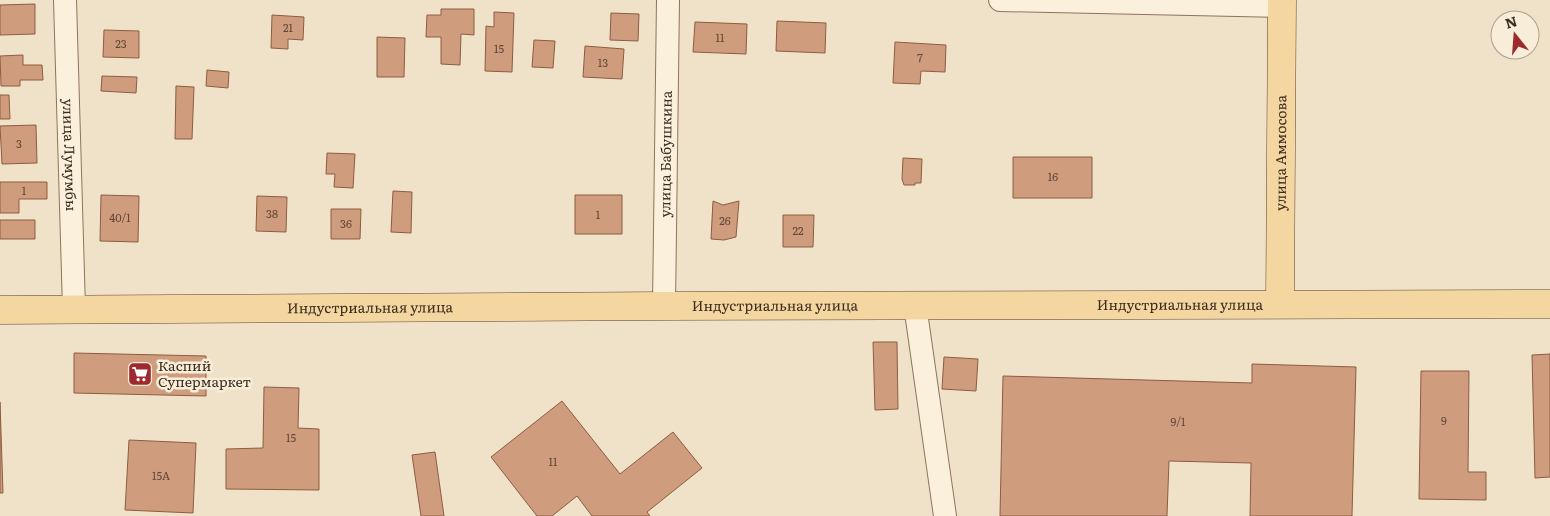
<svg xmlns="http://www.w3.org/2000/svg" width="1550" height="516" viewBox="0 0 1550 516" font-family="Literata,serif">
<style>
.building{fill:#cf9c7d;stroke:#8d5c41}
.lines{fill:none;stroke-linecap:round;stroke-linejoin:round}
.minor-casing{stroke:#8d745c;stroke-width:24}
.major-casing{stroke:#5b4230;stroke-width:29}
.minor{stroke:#faf0dc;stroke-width:22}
.major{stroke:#f3d6a0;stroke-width:28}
.labels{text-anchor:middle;stroke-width:5;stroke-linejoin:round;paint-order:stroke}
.number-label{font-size:11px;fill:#624937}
.street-label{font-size:14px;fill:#3d2d20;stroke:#f7edd8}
.poi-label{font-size:14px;fill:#3d2d20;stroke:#f7edd8;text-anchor:start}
</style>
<rect width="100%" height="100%" fill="#f0e2c8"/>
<!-- building -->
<path class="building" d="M35,4V34L0,35V5Z
M441,9H474V35L461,34L460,65L441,64V37H426L427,15H441Z
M494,12L514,13L512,72L485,71L486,26L494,27Z
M611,13L639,14L638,41L610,40Z
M272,15L304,17L303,40L288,39V49L271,48Z
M777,21L826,23L825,53L776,51Z
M695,22L747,24L746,54L693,52Z
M104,30L139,31V58L103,57Z
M377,37L405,38L404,77H377Z
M534,40L555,41L553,68L532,67Z
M895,42L946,45L945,72L921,71L920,84L893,83Z
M585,46L624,49L622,79L583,77Z
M23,55V65H42L43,80H20V86H1L0,56Z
M207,70L229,72L228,88L206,86Z
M102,76L137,77L136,93L101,91Z
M176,86L194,87L192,139H175Z
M0,95H9L10,119H0Z
M36,125L37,163L2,164L0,126Z
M327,153L355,154L353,188L334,187L335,174H326Z
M1013,157H1092V198H1013Z
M903,158L922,159L921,183H915V185H904L902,179Z
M0,182H47V199H19V213H0Z
M393,191L412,192L411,233L391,232Z
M101,195L139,196L138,242L100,241Z
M575,195H622V234H575Z
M257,196L287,197L286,232L256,231Z
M713,201L723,205L739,201L736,237L724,240L711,239Z
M331,209H361L360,239H331Z
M783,215H814L813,247H783Z
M0,220H35V239H0Z
M873,342H897L898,409L875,410Z
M74,353L206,356V396L74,393Z
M1550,354V477L1535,478L1532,355Z
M944,357L978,359L976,391L942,389Z
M1252,364L1356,367L1352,516H1250L1251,463L1169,461L1167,516H1000L1003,376L1252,383Z
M1421,371H1469L1468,472H1486V500L1419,499Z
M264,387L299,388L298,428L319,429V490L226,489V449L263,448Z
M562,401L620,474L673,432L702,468L647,512L650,516H592L577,496L552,516H537L491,457Z
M0,402L3,493H0Z
M129,440L196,443L193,513L125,510Z
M435,452L444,516H421L412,455Z"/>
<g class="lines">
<defs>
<g id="minor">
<path id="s1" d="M65,0L74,309"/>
<path d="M1000,0L1282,6"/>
<path d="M915,305L945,516"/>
<path id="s2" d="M664,306L668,0"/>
</g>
<g id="major">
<path id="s3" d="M1280,304L1282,0"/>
<path id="s4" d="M0,310L664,306L1550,304"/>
</g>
</defs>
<!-- minor casing -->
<use href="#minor" class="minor-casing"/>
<!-- major casing -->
<use href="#major" class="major-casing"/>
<!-- minor -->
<use href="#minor" class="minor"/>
<!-- major -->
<use href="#major" class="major"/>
</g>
<!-- icons -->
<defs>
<symbol id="supermarket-square" viewBox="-11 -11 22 22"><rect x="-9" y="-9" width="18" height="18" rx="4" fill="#9e2a30" stroke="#f7edd8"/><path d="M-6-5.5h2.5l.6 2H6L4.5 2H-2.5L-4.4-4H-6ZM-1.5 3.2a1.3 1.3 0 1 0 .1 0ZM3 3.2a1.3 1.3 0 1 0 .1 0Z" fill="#fff"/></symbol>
</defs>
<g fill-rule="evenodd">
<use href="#supermarket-square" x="126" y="360" width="28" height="28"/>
</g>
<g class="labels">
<!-- number labels -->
<g class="number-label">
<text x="288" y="32">21</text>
<text x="720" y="42">11</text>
<text x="121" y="48">23</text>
<text x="499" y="53">15</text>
<text x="920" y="62">7</text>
<text x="603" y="67">13</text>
<text x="19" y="148">3</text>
<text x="1053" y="181">16</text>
<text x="24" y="195">1</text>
<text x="272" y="218">38</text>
<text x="598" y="219">1</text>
<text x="120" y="222">40/1</text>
<text x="725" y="225">26</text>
<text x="346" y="228">36</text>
<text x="798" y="235">22</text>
<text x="1444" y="425">9</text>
<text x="1178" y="426">9/1</text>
<text x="291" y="442">15</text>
<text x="553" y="466">11</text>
<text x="161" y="480">15А</text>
</g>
<!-- street labels -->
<g class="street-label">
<text dy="5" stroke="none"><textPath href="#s3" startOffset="151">улица Аммосова</textPath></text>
<text dy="5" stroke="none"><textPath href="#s2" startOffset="152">улица Бабушкина</textPath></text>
<text dy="5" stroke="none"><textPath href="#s1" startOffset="155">улица Лумумбы</textPath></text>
<text dy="5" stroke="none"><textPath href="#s4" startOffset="1180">Индустриальная улица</textPath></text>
<text dy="5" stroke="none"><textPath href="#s4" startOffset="775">Индустриальная улица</textPath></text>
<text dy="5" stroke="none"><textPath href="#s4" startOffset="370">Индустриальная улица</textPath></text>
</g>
<!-- poi labels -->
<g class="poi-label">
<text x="158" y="371">Каспий<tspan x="158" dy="16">Супермаркет</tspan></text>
</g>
</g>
<!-- north arrow -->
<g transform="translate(1515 35) rotate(343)"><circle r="24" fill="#f7edd8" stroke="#ada08e"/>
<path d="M0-4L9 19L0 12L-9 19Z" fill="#9e2a30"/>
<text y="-8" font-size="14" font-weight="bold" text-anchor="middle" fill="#3d2d20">N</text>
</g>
</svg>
